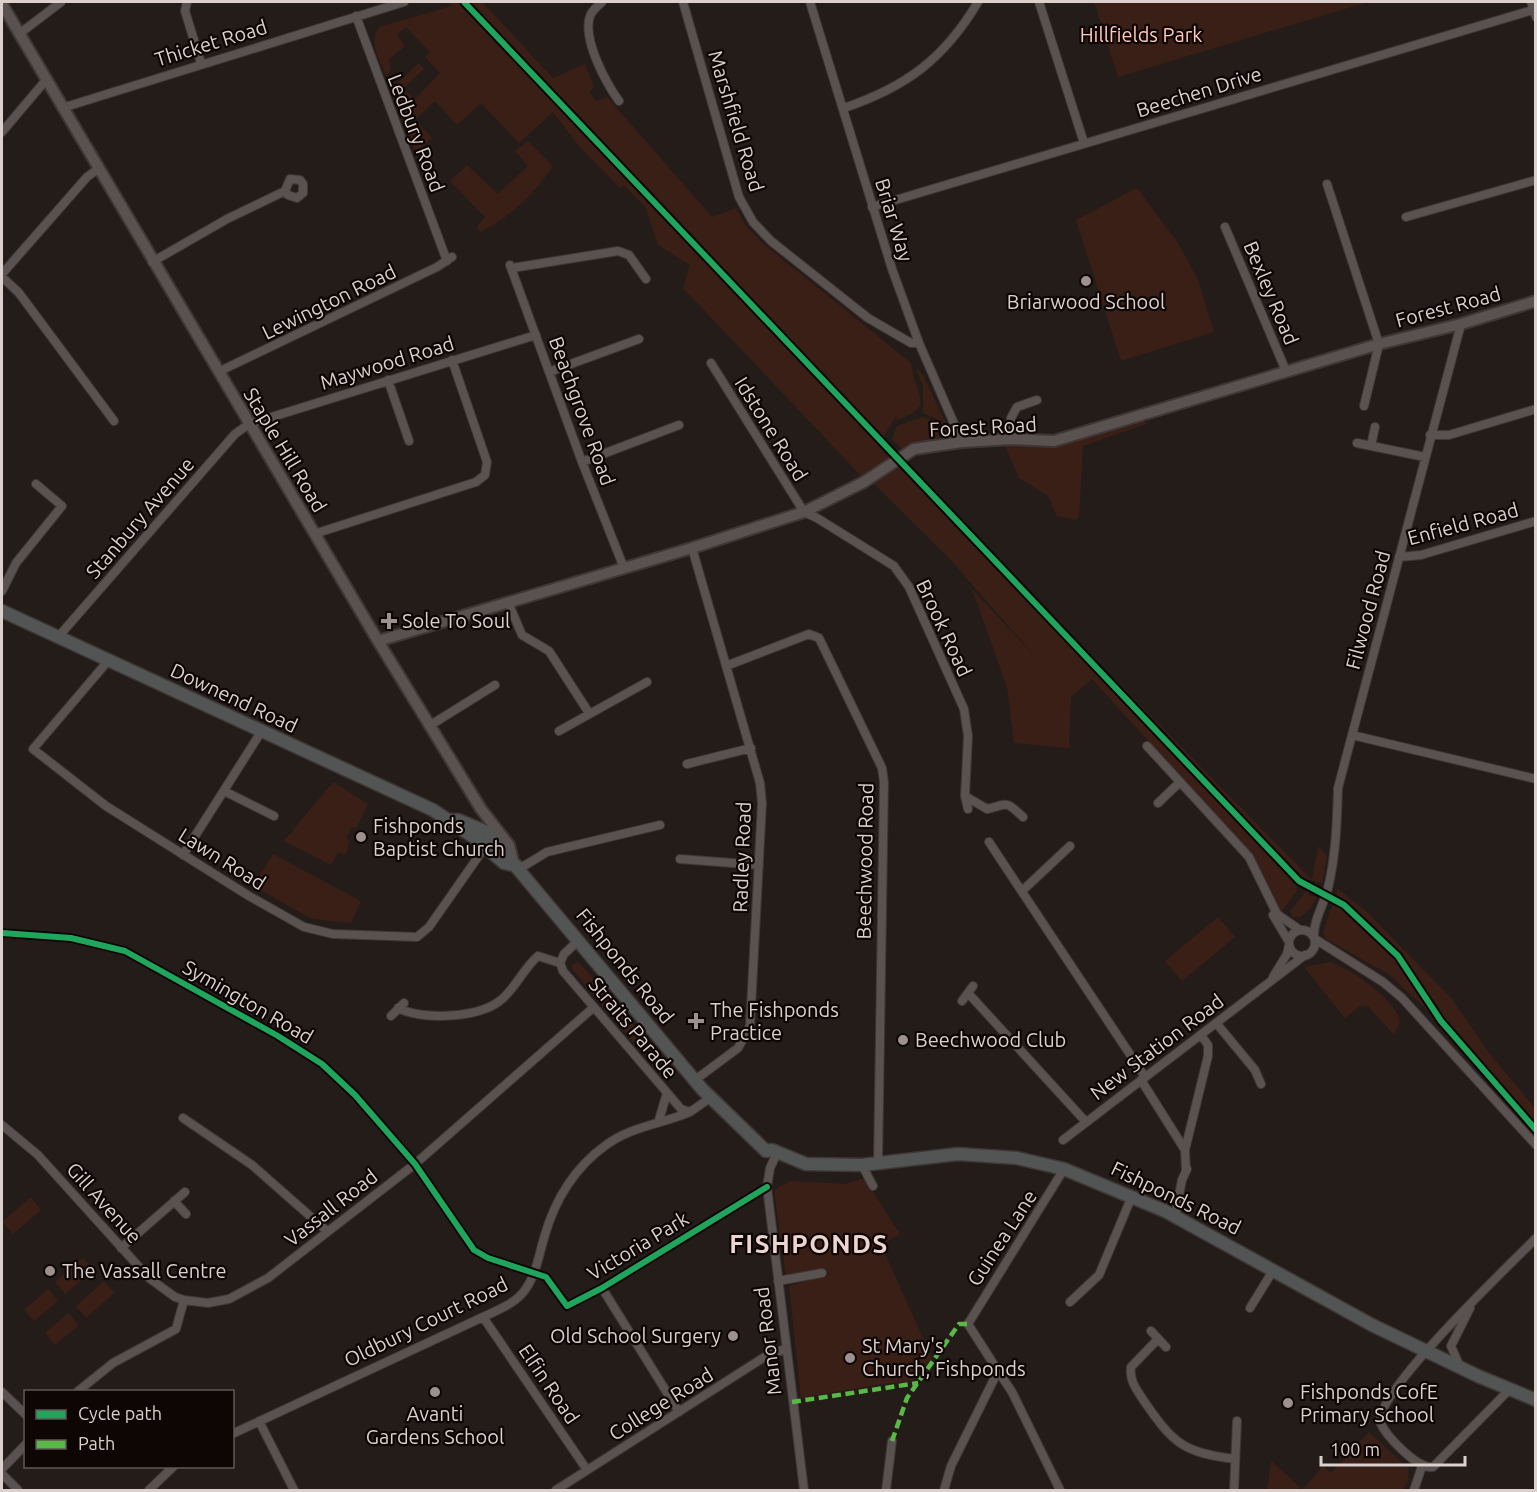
<svg xmlns="http://www.w3.org/2000/svg" width="1537" height="1492" viewBox="0 0 1537 1492" font-family="Ubuntu,sans-serif">
<style>
.green{fill:#3a1f17}
.lines{fill:none;stroke-linecap:round;stroke-linejoin:round}
.street-casing{stroke:#3e3735;stroke-width:10}
.secondary-casing{stroke:#3e3735;stroke-width:14}
.primary-casing{stroke:#3e3735;stroke-width:15}
.street{stroke:#595250;stroke-width:8}
.secondary{stroke:#595250;stroke-width:10}
.primary{stroke:#535554;stroke-width:12}
.quiet{stroke:#58b947;stroke-width:4.5;stroke-dasharray:9 4.5;stroke-linecap:butt}
.cycleway-casing{stroke:#0d0605;stroke-width:10}
.cycleway{stroke:#20a55d;stroke-width:6}
.poi-dot{fill:#9c918e;stroke:#0d0605;stroke-width:2}
.labels{text-anchor:middle;stroke-width:4.5;stroke-linejoin:round;paint-order:stroke}
.park-label{font-size:20px;fill:#ffc8b8;stroke:#0d0605}
.street-label{font-size:20px;fill:#dcd0cd;stroke:#0d0605}
.poi-label{font-size:20px;fill:#dcd0cd;stroke:#0d0605;text-anchor:start}
.district-label{font-size:26px;font-weight:bold;letter-spacing:1.5px;fill:#edd5cf;stroke:#0d0605}
</style>
<rect width="100%" height="100%" fill="#241c19"/>
<!-- green -->
<path class="green" d="M447,2H482L553,78L585,64L594,87L590,93L596,101L607,97L712,217L736,208L746,226L766,246L911,363C914,395 938,406 895,421L898,413L879,444L891,459L863,478L683,288L690,265L658,245L645,207L624,185L620,188L579,146L553,112L519,143L481,103L457,125L435,101L415,120L432,138L416,153L390,90L419,63L424,69L403,89L415,99L440,73L425,57L430,52L406,27L397,35L405,46L388,60L391,68L387,77C380,60 368,44 379,27L452,6Z
M1094,2H1368L1118,77Z
M528,141L553,166C534,194 511,217 480,232L477,226L485,217L450,181L467,165L498,194L528,166L515,151Z
M1137,188L1178,243L1198,280L1214,332L1121,361L1076,220Z
M915,366L923,375L949,430L948,436L946,437L937,419L923,413V386Z
M923,417L934,422L940,438L903,450L892,439L897,426Z
M1141,421L1149,423L1083,446L1079,517L1076,520L1057,516L1048,496L1019,478L1005,446H1042Z
M897,465L1070,646L1081,645L1312,880L1318,846L1327,856L1322,883L1299,877L1296,881L1297,891L1281,912L1254,857L1092,679L1071,697L1069,748L1014,743L1007,687L972,589L1040,662L947,556L872,482Z
M333,782L368,804L356,828L352,827L346,838L350,840L346,855L338,852L331,865L284,841Z
M273,854L361,901L351,923L312,919L253,886Z
M1308,889L1311,890L1308,895L1317,897L1311,908L1300,917H1292L1290,911Z
M1338,889L1367,912L1452,999L1489,1053L1535,1108V1139L1426,1009L1390,975L1326,939L1323,932Z
M1218,917L1235,937L1182,981L1165,961Z
M579,962L650,1045L642,1052L572,969V965Z
M1331,962C1351,969 1398,1001 1400,1022L1394,1035L1368,1006H1360L1345,1018L1304,967Z
M864,1178L900,1234L881,1245L932,1358L912,1381L875,1385L801,1398L789,1286L829,1275L824,1269L786,1276L774,1190L790,1181L846,1184Z
M31,1197L41,1210L13,1234L2,1222Z
M83,1258L94,1270L65,1294L55,1282Z
M104,1281L114,1293L86,1318L76,1306Z
M48,1289L58,1301L34,1321L24,1310Z
M68,1313L79,1325L55,1345L45,1333Z
M1369,1432L1408,1468L1409,1481L1402,1490H1302L1323,1466L1331,1473Z
M1271,1461L1300,1487L1297,1490H1267Z"/>
<g class="lines">
<defs>
<path id="street" d="M187,2L185,11L201,63
M602,2C598,6 592,10 590,16C582,39 606,83 619,101
M683,2L739,197L753,222L771,241L868,318L911,343H919
M810,2L892,269L919,343L962,442
M1039,2L1084,143
M1531,2L1536,17
M356,16L447,261
M19,34L61,2
M62,108L404,2
M844,108C906,87 944,59 978,2
M2,132L46,80
M1327,184L1379,344L1364,406
M872,207L1536,9
M1406,217L1536,180
M1225,227L1286,371
M152,262L227,219L285,191L290,179L300,180L303,184V193L297,198L288,195L285,191
M510,265L582,462L624,568
M512,268L618,251L629,255L646,279
M2,274L87,177L98,169
M2,277L19,293L114,421
M711,363L804,512L817,518L894,566L909,587L964,709L968,736L965,796L968,809
M218,372L437,267L452,257
M549,372L639,339
M388,380L409,441
M1430,435H1449L1536,409
M1012,439L1011,418L1017,407L1037,400
M1357,443L1425,457
M1371,446L1375,427
M582,462L679,425
M314,534L476,482L485,475L487,462L452,360
M692,548L760,783L762,803L750,1026L738,1048L695,1080
M1399,557L1421,555L1536,521
M2,591L16,563L62,506L36,484
M508,602L522,635L549,651L589,713
M59,636L235,434L249,424L536,335
M108,661L33,749L106,806L249,896L304,927L333,934L417,937L429,927L485,847
M726,666L809,634L819,638L882,768L884,782L878,1163
M429,726L495,685
M559,731L647,682
M1352,735L1536,779
M1147,746L1249,857L1277,914L1300,930
M687,764L751,748
M224,791L274,816
M965,796L987,809C1009,804 1005,800 1023,817
M1158,803L1180,782
M989,842L1145,1077
M183,855L261,732
M680,859L759,865
M519,869L547,852L660,825
M1022,891L1070,846
M1273,915L1289,942
M1289 943a13 13 0 1 1 26 0a13 13 0 1 1-26 0Z
M2,933L71,938L125,951L278,1036L322,1064L355,1095L415,1164L474,1250L488,1258L546,1277L567,1306L602,1288L767,1187
M1314,937C1313,921 1324,904 1328,888C1336,855 1337,821 1338,788L1461,324
M1315,939L1383,982L1402,998L1536,1145
M578,941L564,954L560,963L563,971L681,1109L690,1112L710,1098
M1273,977L1287,954L1289,945
M968,993L1086,1122
M962,1001L973,986
M398,1008C423,1021 481,1018 502,999C516,987 524,968 538,956L560,963
M391,1016L404,1003
M1217,1024L1255,1070L1261,1084
M1141,1080L1185,1150
M183,1118L252,1165L327,1231
M659,1120L667,1093
M2,1125L38,1155L149,1278L175,1297L184,1300L208,1303L229,1299L268,1278L415,1164L594,1007
M1063,1140L1305,955
M777,1153L770,1168L767,1187L804,1490
M862,1165L873,1186
M1186,1171L1185,1150L1208,1056V1045L1201,1035
M174,1201L186,1214
M1175,1216L1182,1180L1187,1169
M121,1248L185,1192
M778,1281L822,1273
M602,1288L679,1412
M1070,1302L1099,1275L1132,1196
M1250,1308L1274,1269
M483,1317L587,1470
M1151,1331L1166,1347
M1158,1339L1131,1367C1129,1381 1137,1390 1144,1401C1173,1443 1182,1452 1234,1459
M1460,1367L1451,1346L1470,1308
M998,1371L1012,1392L1060,1490
M1509,1390L1433,1467C1417,1469 1386,1436 1380,1422C1378,1389 1508,1267 1536,1238
M2,1392L26,1415
M77,1392L113,1363L176,1329L184,1300
M259,1421L294,1490
M232,1434L483,1317C498,1310 516,1303 525,1290C536,1275 539,1255 544,1238C554,1202 574,1168 606,1145C632,1126 662,1124 690,1112
M2,1469L26,1444
M2,1474L18,1490
M149,1490L174,1466
M556,1490L766,1356L785,1349
M886,1490L892,1441
M944,1490L951,1466L998,1371L968,1324L1064,1169
M1234,1490L1237,1421
M1414,1490L1422,1466"/>
<path id="secondary" d="M2,4L378,641L481,809L509,845L513,861
M378,641L692,548L804,512L864,482L914,449L962,442L1012,439L1054,441L1379,344L1461,324L1536,301"/>
<path id="primary" d="M2,611L433,810L475,838L504,863L517,866
M451,820H458L487,832L702,1089L766,1151L772,1150L806,1164L862,1165L958,1154L1017,1158L1064,1169L1165,1211L1372,1325L1478,1376L1536,1400"/>
</defs>
<!-- street casing -->
<use href="#street" class="street-casing"/>
<!-- secondary casing -->
<use href="#secondary" class="secondary-casing"/>
<!-- primary casing -->
<use href="#primary" class="primary-casing"/>
<!-- street -->
<use href="#street" class="street"/>
<!-- secondary -->
<use href="#secondary" class="secondary"/>
<!-- primary -->
<use href="#primary" class="primary"/>
<!-- quiet -->
<path class="quiet" d="M792,1402L918,1383
M892,1441L907,1398L959,1324H968"/>
<defs>
<path id="cycleway" d="M464,2L1299,881L1344,905L1398,956L1441,1021L1536,1130
M2,933L71,938L125,951L278,1036L322,1064L355,1095L415,1164L474,1250L488,1258L546,1277L567,1306L602,1288L767,1187"/>
</defs>
<!-- cycleway casing -->
<use href="#cycleway" class="cycleway-casing"/>
<!-- cycleway -->
<use href="#cycleway" class="cycleway"/>
</g>
<!-- markers -->
<g class="poi-dot">
<circle cx="1086" cy="281" r="6"/>
<path d="M386 612h6v6h6v6h-6v6h-6v-6h-6v-6h6z"/>
<circle cx="361" cy="837" r="6"/>
<path d="M693 1012h6v6h6v6h-6v6h-6v-6h-6v-6h6z"/>
<circle cx="903" cy="1040" r="6"/>
<circle cx="50" cy="1271" r="6"/>
<circle cx="733" cy="1336" r="6"/>
<circle cx="850" cy="1358" r="6"/>
<circle cx="435" cy="1392" r="6"/>
<circle cx="1288" cy="1403" r="6"/>
</g>
<g class="labels">
<!-- park labels -->
<g class="park-label">
<text x="1141" y="42">Hillfields Park</text>
</g>
<!-- street labels -->
<g class="street-label">
<text transform="translate(211 43) rotate(-17)" y="7">Thicket Road</text>
<text transform="translate(1199 92) rotate(-17)" y="7">Beechen Drive</text>
<text transform="translate(736 121) rotate(73)" y="7">Marshfield Road</text>
<text transform="translate(416 133) rotate(69)" y="7">Ledbury Road</text>
<text transform="translate(894 220) rotate(73)" y="7">Briar Way</text>
<text transform="translate(1271 293) rotate(67)" y="7">Bexley Road</text>
<text transform="translate(329 302) rotate(-26)" y="7">Lewington Road</text>
<text transform="translate(1448 307) rotate(-15)" y="7">Forest Road</text>
<text transform="translate(387 363) rotate(-17)" y="7">Maywood Road</text>
<text transform="translate(582 411) rotate(70)" y="7">Beachgrove Road</text>
<text transform="translate(983 427) rotate(-3)" y="7">Forest Road</text>
<text transform="translate(771 429) rotate(58)" y="7">Idstone Road</text>
<text transform="translate(285 450) rotate(59)" y="7">Staple Hill Road</text>
<text transform="translate(140 518) rotate(-49)" y="7">Stanbury Avenue</text>
<text transform="translate(1463 524) rotate(-15)" y="7">Enfield Road</text>
<text transform="translate(1368 610) rotate(-75)" y="7">Filwood Road</text>
<text transform="translate(944 628) rotate(65)" y="7">Brook Road</text>
<text transform="translate(234 698) rotate(25)" y="7">Downend Road</text>
<text transform="translate(742 857) rotate(-88)" y="7">Radley Road</text>
<text transform="translate(222 859) rotate(32)" y="7">Lawn Road</text>
<text transform="translate(865 861) rotate(-89)" y="7">Beechwood Road</text>
<text transform="translate(625 966) rotate(51)" y="7">Fishponds Road</text>
<text transform="translate(248 1002) rotate(30)" y="7">Symington Road</text>
<text transform="translate(633 1028) rotate(50)" y="7">Straits Parade</text>
<text transform="translate(1157 1047) rotate(-37)" y="7">New Station Road</text>
<text transform="translate(1176 1198) rotate(26)" y="7">Fishponds Road</text>
<text transform="translate(104 1203) rotate(48)" y="7">Gill Avenue</text>
<text transform="translate(331 1208) rotate(-38)" y="7">Vassall Road</text>
<text transform="translate(1002 1238) rotate(-57)" y="7">Guinea Lane</text>
<text transform="translate(638 1246) rotate(-31)" y="7">Victoria Park</text>
<text transform="translate(426 1322) rotate(-26)" y="7">Oldbury Court Road</text>
<text transform="translate(768 1341) rotate(-97)" y="7">Manor Road</text>
<text transform="translate(549 1384) rotate(56)" y="7">Elfin Road</text>
<text transform="translate(661 1404) rotate(-32)" y="7">College Road</text>
</g>
<!-- poi labels -->
<g class="poi-label">
<text x="1086" y="309" text-anchor="middle">Briarwood School</text>
<text x="402" y="628">Sole To Soul</text>
<text x="373" y="833">Fishponds<tspan x="373" dy="23">Baptist Church</tspan></text>
<text x="710" y="1017">The Fishponds<tspan x="710" dy="23">Practice</tspan></text>
<text x="915" y="1047">Beechwood Club</text>
<text x="62" y="1278">The Vassall Centre</text>
<text x="721" y="1343" text-anchor="end">Old School Surgery</text>
<text x="862" y="1353">St Mary's<tspan x="862" dy="23">Church, Fishponds</tspan></text>
<text x="1300" y="1399">Fishponds CofE<tspan x="1300" dy="23">Primary School</tspan></text>
<text x="435" y="1421" text-anchor="middle">Avanti<tspan x="435" dy="23">Gardens School</tspan></text>
</g>
<!-- district labels -->
<g class="district-label">
<text x="809" y="1253">FISHPONDS</text>
</g>
</g>
<!-- border -->
<rect width="1537" height="1492" fill="none" stroke="#dcd0cd" stroke-width="6"/>
<!-- legend -->
<rect x="24" y="1390" width="210" height="78" fill="#0d0605" stroke="#605755" stroke-width="1.5"/>
<rect x="36" y="1410" width="30" height="9" fill="#20a55d" stroke="#605755" stroke-width="1.5"/>
<text x="78" y="1420" font-size="18" fill="#dcd0cd">Cycle path</text>
<rect x="36" y="1440" width="30" height="9" fill="#58b947" stroke="#605755" stroke-width="1.5"/>
<text x="78" y="1450" font-size="18" fill="#dcd0cd">Path</text>
<!-- scale -->
<path d="M1321 1456v9h144v-9" fill="none" stroke="#dcd0cd" stroke-width="3"/>
<text x="1330" y="1456" font-size="18" fill="#dcd0cd" stroke="#0d0605" stroke-width="4.5" paint-order="stroke">100 m</text>
</svg>
